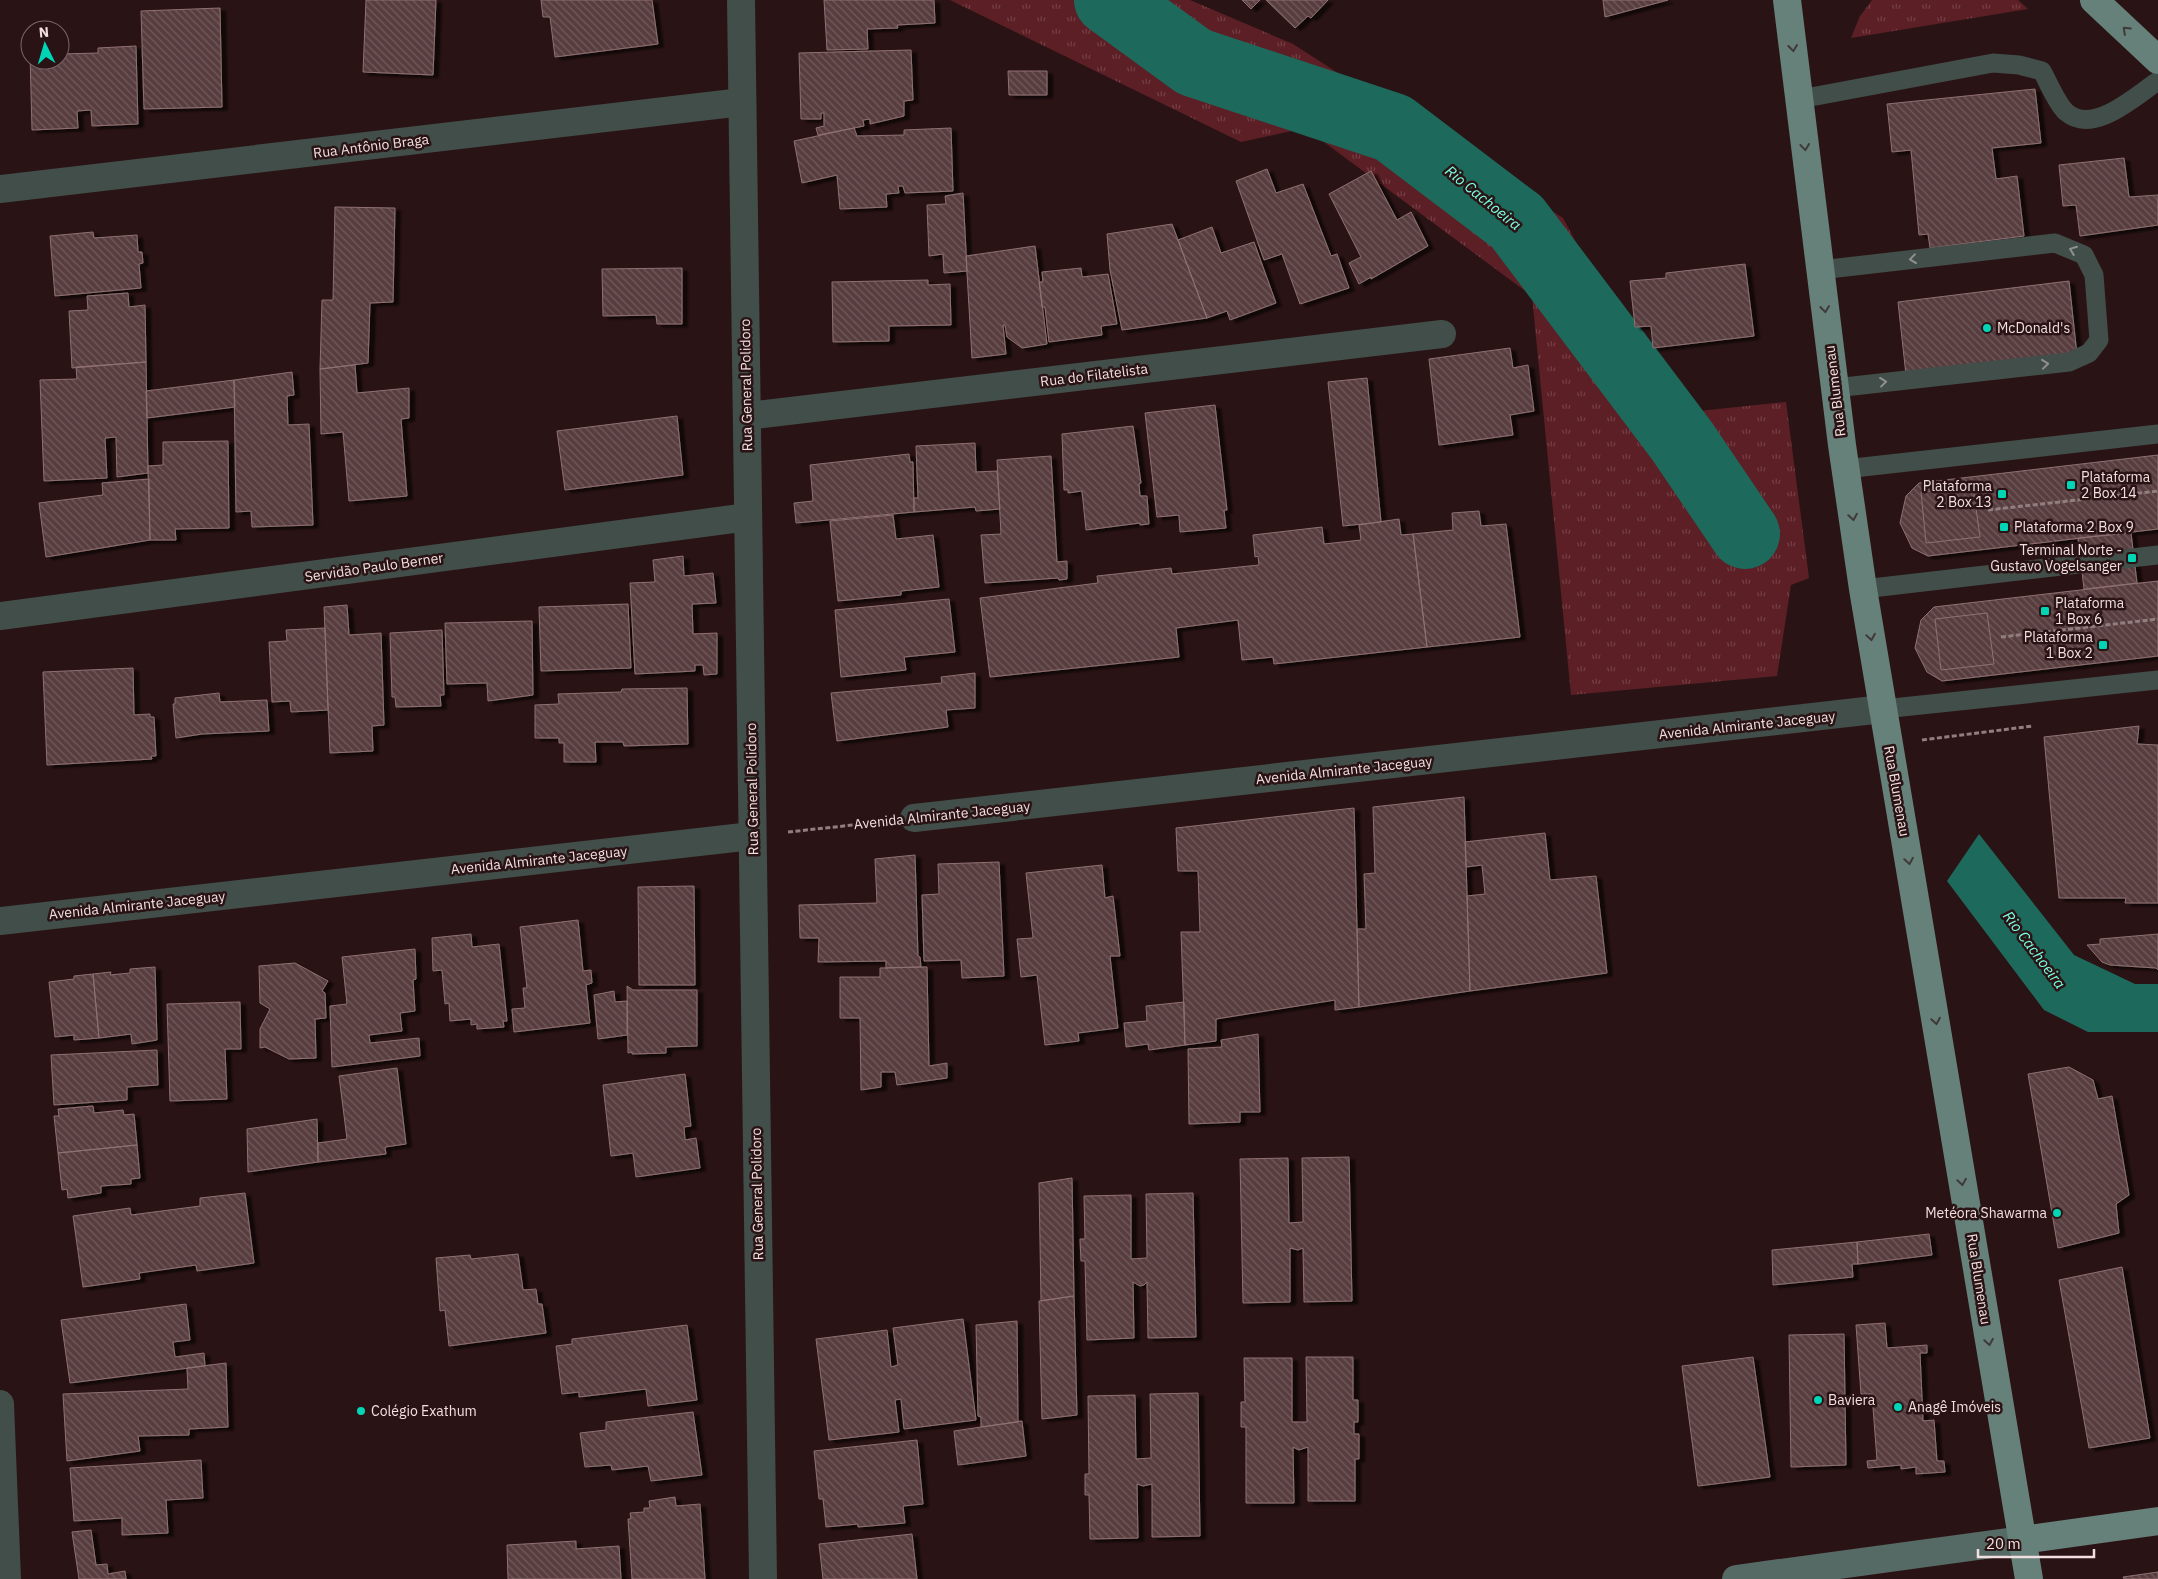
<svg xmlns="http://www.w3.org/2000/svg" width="2158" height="1579" viewBox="0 0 2158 1579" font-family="'IBM Plex Sans',sans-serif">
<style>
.grass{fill:url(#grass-tufts)}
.water{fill:#1d6a5c}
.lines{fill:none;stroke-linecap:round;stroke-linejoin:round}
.river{stroke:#1d6a5c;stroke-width:70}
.building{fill:url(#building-back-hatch);stroke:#8f7172;filter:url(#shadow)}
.path{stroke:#937e7f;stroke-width:3;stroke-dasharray:5 2.5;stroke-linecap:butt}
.lane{stroke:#414e4a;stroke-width:19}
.street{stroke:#414e4a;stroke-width:28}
.secondary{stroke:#566a65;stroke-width:28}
.primary{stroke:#66817a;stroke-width:28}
.oneway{stroke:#3f3a38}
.oneway2{stroke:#91908e}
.poi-dot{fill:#02d5b6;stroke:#2a1314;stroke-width:2}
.labels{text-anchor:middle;stroke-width:5;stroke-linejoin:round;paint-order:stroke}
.street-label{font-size:14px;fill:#f2e0e1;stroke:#2a1314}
.poi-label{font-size:14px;fill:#f2e0e1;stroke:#2a1314;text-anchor:start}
.water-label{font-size:15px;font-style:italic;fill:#78ffe2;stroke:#2a1314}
</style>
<defs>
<pattern id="grass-tufts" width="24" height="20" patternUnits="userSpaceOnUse" patternTransform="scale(1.25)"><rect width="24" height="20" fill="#5c1f26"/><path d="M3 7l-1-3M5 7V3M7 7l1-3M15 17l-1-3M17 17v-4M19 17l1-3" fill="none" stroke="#743f45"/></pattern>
<pattern id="building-back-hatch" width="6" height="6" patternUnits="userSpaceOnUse" patternTransform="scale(1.25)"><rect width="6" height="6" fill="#593e3f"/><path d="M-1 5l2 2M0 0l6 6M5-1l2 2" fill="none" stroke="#715a5a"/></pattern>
<filter id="shadow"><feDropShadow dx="5.5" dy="3" stdDeviation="1" flood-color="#0009"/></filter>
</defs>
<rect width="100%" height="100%" fill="#2a1314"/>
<!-- grass -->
<path class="grass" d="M950,0H1190L1293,44L1563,218L1634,351L1680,413L1786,402L1809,578L1791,585L1777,676L1571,695L1532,296L1305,128L1241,142Z
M1872,0H2018L2028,9L1851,38L1860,16Z"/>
<!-- water -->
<path class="water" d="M1979,834L2074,955L2135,984H2158V1032H2088L2044,1010L1947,881Z"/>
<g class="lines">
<!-- river -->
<path class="river" d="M1109,0L1194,62L1393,128L1517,222L1682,441L1745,534"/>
</g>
<!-- building -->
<path class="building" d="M366,0H436L433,75L363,72Z
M541,0H652L658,44L555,57L550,17H543Z
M824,0H934L935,23L897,25L898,28L867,29L868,49L827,50Z
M1242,0H1260L1251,9Z
M1266,0H1328L1311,18L1308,16L1295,28Z
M1603,0H1668L1605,17Z
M220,8L222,107L144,109L141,11Z
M136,46L138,124L92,126L91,110L77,111L78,128L32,130L30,54V60H60V54L98,53V48Z
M911,50L913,100L904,101V116L870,124V119L863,120L864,126L818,135L816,128L824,126V113H821V119H801L799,53Z
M1008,71H1047V95H1009Z
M2035,89L2041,143L1992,148L1996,179L2017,176L2024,236L1930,248L1928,234L1919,235L1911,150L1892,152L1887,104Z
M854,128L857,136L904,135V130L951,128L953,191L905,193L903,186H898L899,193L886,194L887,207L840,209L837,175L802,183L794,141Z
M2124,158L2129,197L2158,195V225L2080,236L2076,205L2063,206L2059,165Z
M1267,169L1276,193L1303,184L1331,256L1337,254L1349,288L1300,304L1282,254L1264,260L1236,181Z
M1371,171L1397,220L1411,212L1428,246L1371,279V277L1359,284L1349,263L1361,257L1329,194Z
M963,193L967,271L944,273L943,254L929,256L927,205L946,204L945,196Z
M335,207L395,208L393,302L370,303L368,363L320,369L322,300H333Z
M1172,224L1207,318L1122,330L1110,270L1107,234Z
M1212,227L1221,253L1254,242L1276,303L1230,320L1227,311L1207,318L1178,240Z
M93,232L94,238L137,235L138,252H142L143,263L139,264L141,288L55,296L50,236Z
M1035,246L1047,344L1022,348L1007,337L1005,325H1003L1006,354L972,358L966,256Z
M1745,264L1754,336L1653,348L1651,326L1635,327L1630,281L1666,278V273Z
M682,268V324H657L656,315L603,316L602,269Z
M1081,268L1082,277L1108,274L1117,324L1101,326L1102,335L1049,342L1045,307H1042L1039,282H1043L1042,272Z
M928,280V285L950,284L951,325L889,326V341L833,342L832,282Z
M2069,281L2077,355L1906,375L1898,302Z
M128,293L129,307L145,305L146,362L72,368L69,311L88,310L87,296Z
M1510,348L1513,368L1528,365L1534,411L1510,415L1513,435L1439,445L1429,359Z
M146,362L148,473L117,477L116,437L105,438L107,478L44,481L40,380L77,379L76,367Z
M355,365L357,393L409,388V418L401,419L407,496L349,501L343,432L321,434L320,369Z
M292,372L294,395L287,396L288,425L309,424L313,525L252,527L251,511L236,512L234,380Z
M1367,378L1381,522L1343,526L1328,382Z
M234,380L235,407L147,418L146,391Z
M1215,405L1227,510H1224L1226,528L1180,532L1179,515L1157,517L1145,413Z
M677,416L683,475L565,490L557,431Z
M1133,426L1141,483L1139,484L1140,496H1147L1149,524L1140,525V523L1086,530L1082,491L1068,493V490H1064L1062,434Z
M228,441L229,528L175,529L176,540H150L148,466L163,465V442Z
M975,443L976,472L997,471L1000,509L976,511L975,507L914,512V498H918L916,446Z
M909,454L910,462H913L914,512L796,523L794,503L813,501L810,465Z
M2158,455V529L1928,556L1912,548L1900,523L1906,496L1919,483Z
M1051,456L1057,562L1067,561V579L1059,580L1058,578L985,583L981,535L1001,534L997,460Z
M149,479L150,540L46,557L39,503L103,495L102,483Z
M1973,487L1980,537L1926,543L1921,492Z
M1479,511L1481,526L1506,524L1520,637L1427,647L1413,534L1453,530L1452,513Z
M893,515L896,539L933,535L939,587L901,591V595L838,601L830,521Z
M1399,519L1401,535L1413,534L1427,647L1274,664L1273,657L1242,660L1238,620L1176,628L1179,657L990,677L980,598L1098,583L1097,576L1171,568L1172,574L1259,565L1258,556L1255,557L1253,535L1322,527L1324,544L1361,540L1359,525Z
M2131,533L2137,583L2084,589L2078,538Z
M683,556L684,576L713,573L716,603L692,604L693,634L717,633V674L704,675L703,665H695V671L635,674L630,583L655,582L653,560Z
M2158,581V656L1942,681L1927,672L1915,648L1921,620L1934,607Z
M949,599L955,652L904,657L906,670L841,677L835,610Z
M628,604L631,668L541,671L539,607Z
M347,605L349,635L381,633L384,725L372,726L373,751L330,753L324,607Z
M1987,613L1994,664L1941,670L1935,619Z
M532,621L533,695L488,701L487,683L447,684L445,623Z
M325,628L328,710L291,712L290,701L272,702L269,642L287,641L286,630Z
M442,630L444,695H440L441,706L396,707L395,697H392L390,633Z
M133,668L134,715L150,714V717H154L156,756H151L152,759L47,765L43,672Z
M975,673V708L946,710L948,727L837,741L831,693L942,683L941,677Z
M687,688L688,744L624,746L623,742H595L596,762H564V743H559V738H535V705L559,704L558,694L621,692L622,689Z
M219,693L220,702L267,700L269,731L202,734L176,738L173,704H175V698Z
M2139,726L2137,744L2158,745V903H2125L2126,898H2059L2044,737Z
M1464,797L1470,991L1359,1007L1357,929H1366L1364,874L1375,873L1373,807Z
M1354,808L1359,1007L1335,1010V1000L1216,1019V1041L1185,1045L1181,932H1200L1198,871H1178L1176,828Z
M1545,833L1550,880L1596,876L1607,973L1470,991L1467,896L1485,894L1482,865L1466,867L1465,842Z
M915,855L918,956L920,957L921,967L886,968V961L818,962L819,938H800L799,905L877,903L875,859Z
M999,862L1004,976L962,978L961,960L924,961L922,895L939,894L938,864Z
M1102,865L1105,898L1113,896L1120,956H1110L1118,1028L1078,1033L1079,1041L1045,1045L1037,975L1021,977L1017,939L1033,938L1026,873Z
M694,886L695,985H639L638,887Z
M578,920L583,971L591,970L592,983L586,985L590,1023L514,1032L512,1009L525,1008L523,988H527L520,927Z
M471,934L472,947L499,944L507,1021H503L504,1027L477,1029V1024L471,1025V1019L450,1021L449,1003L445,1004L442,970L433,971L432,938Z
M2158,934V970L2156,968L2110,965L2102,962L2087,945L2100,944V939Z
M415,949L416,979L413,980L415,1011L400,1013L402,1031L369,1035L370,1043L419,1038L420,1056L332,1067L330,1006L347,1004L342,957Z
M295,963L328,981L322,991L325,993L326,1018L315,1019L316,1058L289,1059L265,1047L260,1048V1029L270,1009L260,1003L259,966Z
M155,967L157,1040L132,1044L131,1034L99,1038L93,974L111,972L110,975L130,973V969Z
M921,967H927L929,1066L947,1063V1078L897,1085L895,1072H881V1087L861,1090L860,1018H840V977H880V968Z
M93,974L99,1038L74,1040V1035L55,1037L49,982L74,979V976Z
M627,986L633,990H697V1046L666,1047V1053L632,1054V1052L628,1053Z
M614,991L615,1002L627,1001V1035L598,1039L594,995Z
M240,1002L241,1049H225L227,1099L170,1101L167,1004Z
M1184,1002L1185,1045L1149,1050L1148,1044L1126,1047L1124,1023L1147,1021L1146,1006Z
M1258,1034L1260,1112H1240V1122L1189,1124L1188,1049L1222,1047L1221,1040Z
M157,1050L158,1085L127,1087V1100L54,1105L51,1055Z
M2069,1067L2093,1080L2098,1099L2112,1096L2129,1195L2116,1204L2119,1233L2058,1248L2028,1074Z
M397,1068L406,1144L385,1147L386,1154L318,1162V1143L347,1139L339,1076Z
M685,1074L691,1126L684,1127L685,1140L696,1138L700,1168L636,1177L633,1153L611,1156L603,1085Z
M93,1106L94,1113L123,1110L124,1115L134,1114L137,1145L58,1153L54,1116H59L58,1109Z
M317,1119L318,1162L248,1172L247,1129Z
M137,1145L140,1178L131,1179V1184L101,1186V1193L68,1198L67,1189L62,1190L58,1153Z
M1349,1157L1352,1301L1304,1302L1303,1248L1298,1250L1290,1248V1302L1243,1303L1240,1159L1288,1158L1289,1223L1303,1222L1302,1158Z
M1072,1178L1074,1296L1041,1301L1039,1183Z
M245,1193L254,1263L197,1271L196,1265L139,1273L140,1279L83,1287L73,1216L130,1208L131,1215L200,1206V1198Z
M1193,1193L1196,1337L1148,1338L1147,1282L1144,1285L1140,1286L1133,1282L1134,1338L1087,1340L1085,1261H1081L1080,1239H1085L1084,1196L1131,1195V1259L1147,1258L1146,1194Z
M1929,1234L1932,1255L1858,1264L1857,1242Z
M1857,1242L1858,1264H1852L1853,1277L1773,1285L1772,1250Z
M518,1254L523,1290L536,1289L538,1304H542L546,1333L449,1346L445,1310L440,1311L436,1258L470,1255L471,1259Z
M2122,1267L2150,1438L2089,1448L2059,1280Z
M1074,1296L1077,1415L1042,1419L1039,1301Z
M186,1304L190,1340L173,1342L175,1357L204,1353L205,1366L70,1383L61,1320Z
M963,1319L976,1420L904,1429L901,1399L895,1400L899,1432L829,1440L816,1339L887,1330L891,1367L898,1365L893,1328Z
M1017,1321L1018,1422L981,1427V1417L978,1416L976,1325Z
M1885,1323L1887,1348L1927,1345V1353H1920L1923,1421L1934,1420L1937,1461H1944L1945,1472L1916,1474V1467L1901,1469V1465L1868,1468L1867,1461L1877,1460L1872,1394H1861L1856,1325Z
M687,1325L697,1400L648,1406L646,1389L579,1397V1392L562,1394L556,1346L572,1344V1339Z
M1844,1334L1846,1465L1791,1467L1789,1335Z
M1306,1357H1353V1400H1358V1422H1354V1434H1359V1459H1355V1501H1308V1447L1299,1450L1293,1447L1294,1503H1246V1427H1241V1402H1245L1244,1358H1292V1422H1307Z
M1753,1357L1770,1477L1698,1486L1682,1366Z
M226,1363L228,1427L189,1429V1435L138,1436L140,1451L67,1461L63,1394L188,1389L187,1368Z
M1198,1393L1200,1536L1152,1537V1484L1143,1486L1137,1484L1138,1538L1090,1539L1089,1495H1085V1474H1089L1088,1396L1135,1395L1136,1459L1151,1458L1150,1394Z
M693,1412L702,1475L651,1481L648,1466L612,1470L611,1465L585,1467L580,1433L606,1430V1422Z
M1022,1421L1026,1456L958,1465L954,1431Z
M917,1440L923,1504L903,1506L905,1523L858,1527V1524L826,1527L823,1499H819L814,1451Z
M201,1460L203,1498L166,1500L168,1533L122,1535V1518L74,1521L70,1468Z
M675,1497L676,1506L700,1504L705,1579H632L628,1519H631L630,1513L644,1512V1508H650L649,1501Z
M91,1530L96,1565L107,1564L108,1574L125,1571L126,1579H79L72,1532Z
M912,1534L917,1579H823L819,1544Z
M576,1541V1549L619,1546L621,1579H508L507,1545Z
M2158,1572V1579H2124L2123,1577Z"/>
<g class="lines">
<!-- path -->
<path class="path" d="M1988,510L2158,491
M2001,637L2158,619
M1922,740L2033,726
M788,832L881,822"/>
<!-- lane -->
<path class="lane" d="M1800,99L1993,63L2019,65L2042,71C2048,82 2057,104 2066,112C2093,136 2135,96 2158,81
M1820,270L2055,243L2084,255L2094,275L2099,340L2089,353L2069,362L1835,388
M1845,469L2158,434
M1863,589L2158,555
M1883,709L2158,680"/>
<!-- street -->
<path class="street" d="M741,0L763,1579
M0,189L742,102
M747,416L1442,334
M0,616L748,517
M914,818L1883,709
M0,921L752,836
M0,1404L7,1579"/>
<!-- secondary -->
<path class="secondary" d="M1736,1579L2022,1540"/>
<!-- primary -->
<path class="primary" d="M1787,0L1842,445L1863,589L2029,1579
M2094,0L2158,60
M2022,1540L2158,1521"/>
</g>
<!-- one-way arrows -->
<defs><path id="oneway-chevron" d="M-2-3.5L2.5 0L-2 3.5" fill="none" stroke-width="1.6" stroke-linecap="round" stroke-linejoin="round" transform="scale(1.25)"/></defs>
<g class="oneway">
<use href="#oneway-chevron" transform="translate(2126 30) rotate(-137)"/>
<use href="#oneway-chevron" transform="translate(1793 48) rotate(83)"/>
<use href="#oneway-chevron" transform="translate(1805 147) rotate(83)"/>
<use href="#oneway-chevron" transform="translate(1825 309) rotate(83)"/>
<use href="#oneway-chevron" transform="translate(1853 517) rotate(81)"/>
<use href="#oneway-chevron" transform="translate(1871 637) rotate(81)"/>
<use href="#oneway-chevron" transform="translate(1909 861) rotate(81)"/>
<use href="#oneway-chevron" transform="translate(1936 1021) rotate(81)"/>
<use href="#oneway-chevron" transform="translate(1962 1182) rotate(81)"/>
<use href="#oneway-chevron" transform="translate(1989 1342) rotate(81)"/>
</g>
<g class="oneway2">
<use href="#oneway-chevron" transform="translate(2073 250) rotate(-159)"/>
<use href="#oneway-chevron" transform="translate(1913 259) rotate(173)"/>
<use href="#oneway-chevron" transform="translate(2045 364) rotate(-6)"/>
<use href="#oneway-chevron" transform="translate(1883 382) rotate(-7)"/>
</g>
<!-- markers -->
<g class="poi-dot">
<circle cx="1987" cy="328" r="5"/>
<rect x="2066" y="480" width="10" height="10" rx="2.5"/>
<rect x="1997" y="489" width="10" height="10" rx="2.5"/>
<rect x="1999" y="522" width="10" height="10" rx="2.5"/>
<rect x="2127" y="553" width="10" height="10" rx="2.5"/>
<rect x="2040" y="606" width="10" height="10" rx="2.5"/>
<rect x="2098" y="640" width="10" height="10" rx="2.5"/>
<circle cx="2057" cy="1213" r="5"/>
<circle cx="1818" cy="1400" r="5"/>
<circle cx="1898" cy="1407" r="5"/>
<circle cx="361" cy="1411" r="5"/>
</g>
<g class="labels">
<!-- street labels -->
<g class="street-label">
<text transform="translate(371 146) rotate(-7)" y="5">Rua Antônio Braga</text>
<text transform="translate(1094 375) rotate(-7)" y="5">Rua do Filatelista</text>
<text transform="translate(746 385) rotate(-91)" y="5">Rua General Polidoro</text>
<text transform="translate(1835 391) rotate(-97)" y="5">Rua Blumenau</text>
<text transform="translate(374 567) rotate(-8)" y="5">Servidão Paulo Berner</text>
<text transform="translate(1747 725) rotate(-6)" y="5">Avenida Almirante Jaceguay</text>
<text transform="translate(1344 770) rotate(-6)" y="5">Avenida Almirante Jaceguay</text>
<text transform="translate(752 789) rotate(-91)" y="5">Rua General Polidoro</text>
<text transform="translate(1897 791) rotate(80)" y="5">Rua Blumenau</text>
<text transform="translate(942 815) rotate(-6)" y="5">Avenida Almirante Jaceguay</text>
<text transform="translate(539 860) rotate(-6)" y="5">Avenida Almirante Jaceguay</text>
<text transform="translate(137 905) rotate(-6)" y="5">Avenida Almirante Jaceguay</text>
<text transform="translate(757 1194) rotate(-91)" y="5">Rua General Polidoro</text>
<text transform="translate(1979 1279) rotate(81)" y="5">Rua Blumenau</text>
</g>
<!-- poi labels -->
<g class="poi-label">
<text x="1997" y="333">McDonald's</text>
<text x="2081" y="482">Plataforma<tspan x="2081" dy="16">2 Box 14</tspan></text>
<text x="1992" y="491" text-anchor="end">Plataforma<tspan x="1992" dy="16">2 Box 13</tspan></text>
<text x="2014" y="532">Plataforma 2 Box 9</text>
<text x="2122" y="555" text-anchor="end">Terminal Norte -<tspan x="2122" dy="16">Gustavo Vogelsanger</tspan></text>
<text x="2055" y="608">Plataforma<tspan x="2055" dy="16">1 Box 6</tspan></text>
<text x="2093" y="642" text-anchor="end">Plataforma<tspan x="2093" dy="16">1 Box 2</tspan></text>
<text x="2047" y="1218" text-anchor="end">Metéora Shawarma</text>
<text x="1828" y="1405">Baviera</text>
<text x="1908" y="1412">Anagê Imóveis</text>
<text x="371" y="1416">Colégio Exathum</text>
</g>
<!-- water labels -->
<g class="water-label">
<text transform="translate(1483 198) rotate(39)" y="5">Rio Cachoeira</text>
<text transform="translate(2034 950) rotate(53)" y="5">Rio Cachoeira</text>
</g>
</g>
<!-- north arrow -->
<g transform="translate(45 45) rotate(355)"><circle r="24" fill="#2a1314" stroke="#7a6566"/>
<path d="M0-4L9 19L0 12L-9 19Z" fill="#02d5b6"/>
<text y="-8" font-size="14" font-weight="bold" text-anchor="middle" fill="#f2e0e1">N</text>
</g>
<!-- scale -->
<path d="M1978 1549v8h116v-8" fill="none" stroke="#f2e0e1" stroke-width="2.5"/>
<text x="1986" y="1549" font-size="15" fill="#f2e0e1" stroke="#2a1314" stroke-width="4" paint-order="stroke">20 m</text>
</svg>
